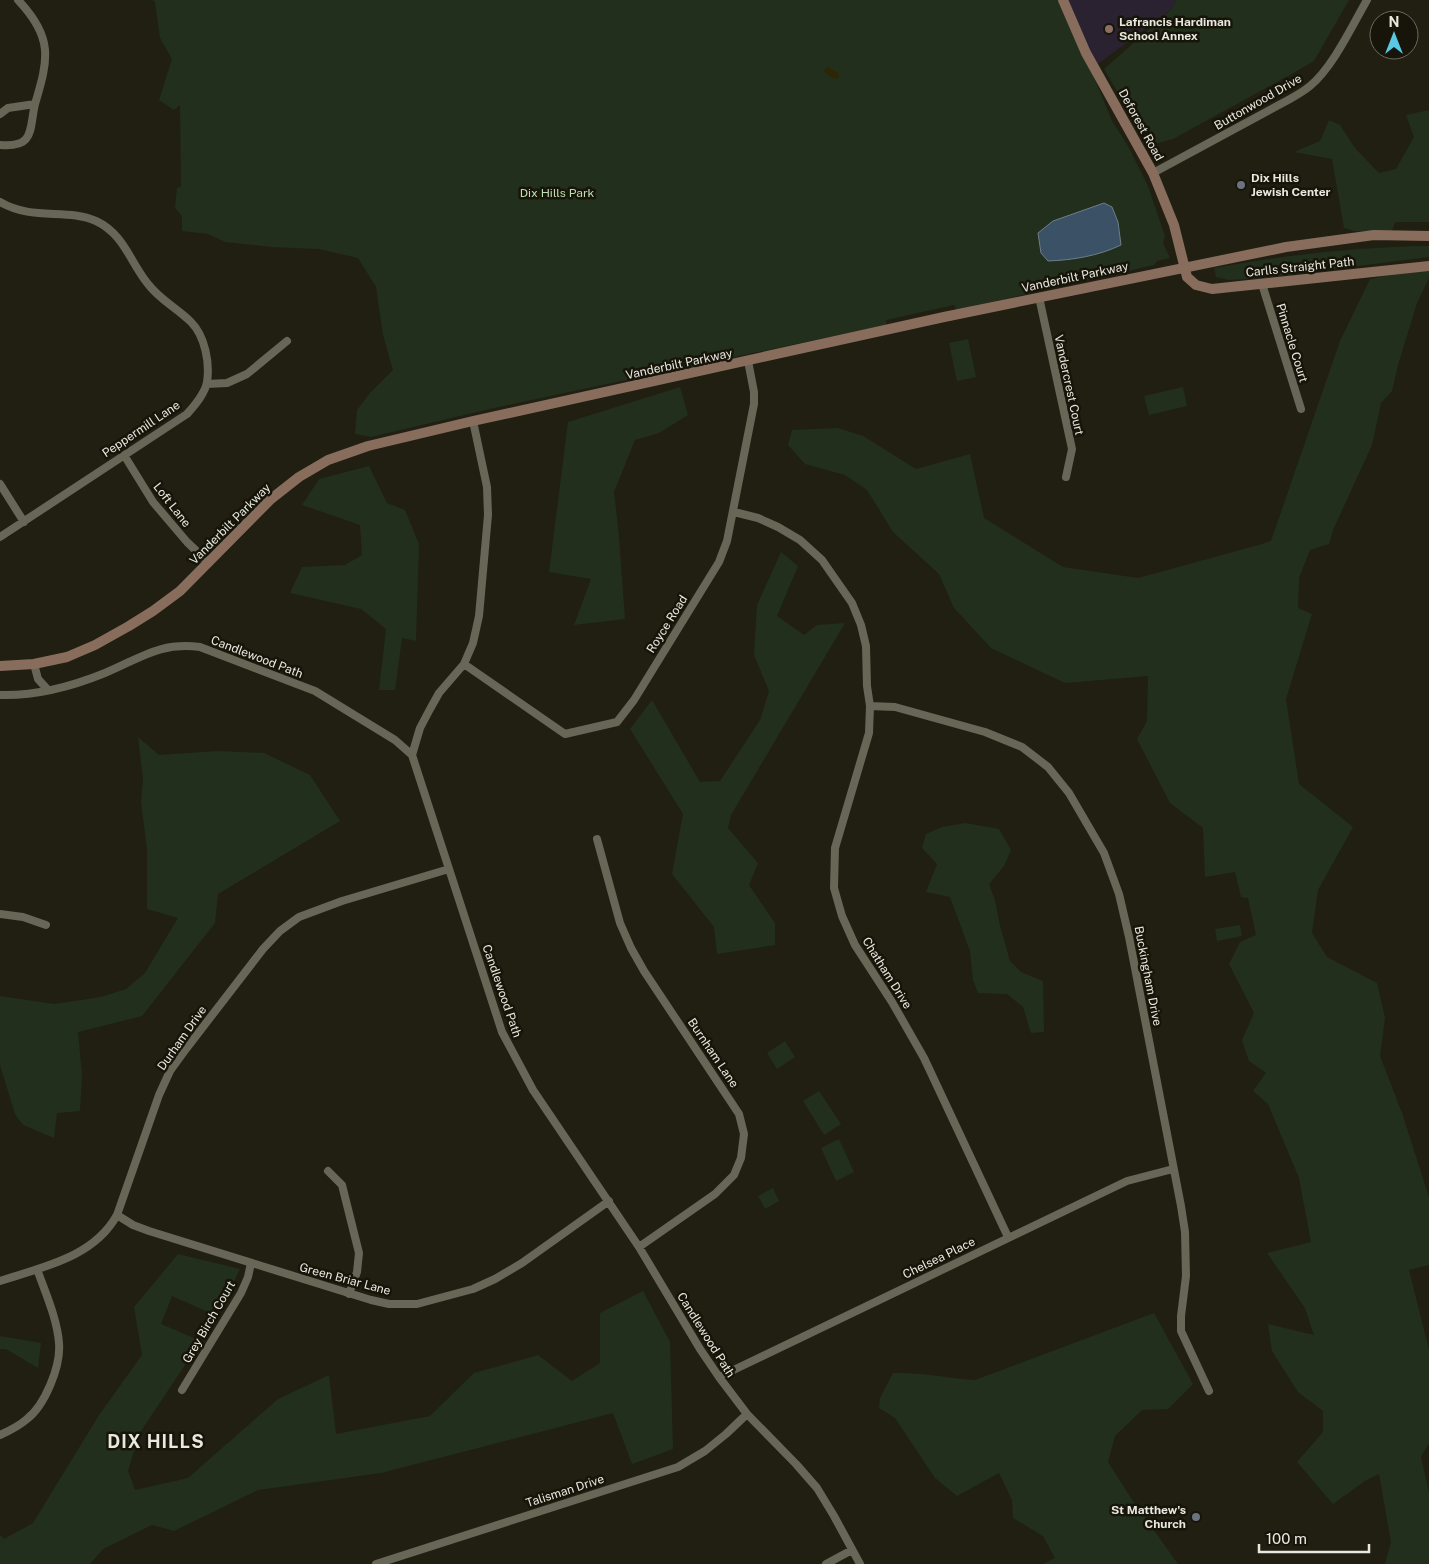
<svg xmlns="http://www.w3.org/2000/svg" width="1429" height="1564" viewBox="0 0 1429 1564" font-family="'Public Sans',sans-serif">
<style>
.education{fill:#2a2131}
.green{fill:#222f1c}
.sand{fill:#2d2504}
.water{fill:#3b5165;stroke:#6f7e8a}
.lines{fill:none;stroke-linecap:round;stroke-linejoin:round}
.street{stroke:#686657;stroke-width:8}
.secondary{stroke:#886c5c;stroke-width:10}
.education-dot{fill:#8d6e63;stroke:#171509;stroke-width:2}
.worship-dot{fill:#6b7280;stroke:#171509;stroke-width:2}
.labels{text-anchor:middle;stroke-width:5;stroke-linejoin:round;paint-order:stroke}
.poi-label{font-size:12px;font-weight:bold;fill:#e9e8e0;stroke:#171509;text-anchor:start}
.street-label{font-size:12px;fill:#e9e8e0;stroke:#171509}
.park-label{font-size:12px;fill:#bddfb0;stroke:#171509}
.district-label{font-size:18px;font-weight:bold;letter-spacing:1px;fill:#e9e8e0;stroke:#171509}
</style>
<rect width="100%" height="100%" fill="#211f12"/>
<!-- education -->
<path class="education" d="M1062,0H1176L1172,9L1098,64L1081,49Z"/>
<!-- green -->
<path class="green" d="M152,0H1062L1112,121L1128,146L1148,186L1165,236L1163,243L1170,258L1157,261L1154,265L965,308L956,309L954,305L886,320V325L494,408L371,437L355,434L357,410L370,393L393,370L383,335L376,287L358,258L319,249L272,247L225,242L208,234L182,231V216L175,208L177,188L181,186L180,105L174,110L159,100L172,59L160,38L155,2Z
M1176,0H1349L1314,61L1288,76L1173,139L1158,143L1144,137L1104,69L1172,9Z
M1429,110V222H1395L1392,231H1354L1344,228L1332,159L1294,152L1320,141L1329,120L1340,125L1355,148L1379,173L1396,169L1414,137L1406,115Z
M1429,246V257L1262,278L1229,280L1216,277L1214,268C1285,255 1356,247 1429,246Z
M1406,271H1429V278L1417,303L1398,365L1392,391L1381,403L1372,445L1333,530L1329,544L1310,550L1299,578L1298,608L1312,614L1286,699L1299,784L1353,827L1318,890L1312,933L1327,957L1377,983L1385,1018L1380,1056L1402,1113L1429,1197V1265L1409,1270L1429,1350V1443L1421,1457L1429,1493V1564H1385L1391,1542L1379,1474L1365,1481L1333,1504L1297,1462L1323,1432V1411L1298,1392L1272,1351L1268,1324L1314,1335L1305,1308L1267,1253L1311,1242L1299,1178L1268,1104L1253,1091L1266,1073L1249,1061L1242,1040L1254,1013L1229,964L1240,942L1256,935L1248,898L1241,897L1235,872L1205,877L1203,828L1170,803L1137,739L1147,721L1148,676L1065,683L991,648L954,608L939,574L893,532L867,490L845,475L805,464L788,445L792,430L838,428L863,436L916,469L970,454L984,518L1063,567L1138,578L1262,544L1271,541L1340,341L1370,279Z
M968,339L976,377L957,381L949,343Z
M680,387L688,415L659,433L635,440L614,492L619,537L625,619L574,625L591,579L549,572L568,422Z
M1183,387L1187,406L1149,415L1144,396Z
M369,466L387,503L405,510L419,544L416,641L402,638L395,690H379L386,629L361,609L290,593L302,567L345,565L362,555L360,525L302,505L319,479Z
M781,552L798,566L777,616L804,635L817,625L845,623L731,815L728,828L758,863L749,885L775,923V945L717,954L714,927L672,874L683,814L630,729L652,700L700,782L720,781L760,720L769,691L754,655L757,605Z
M138,737L159,755L218,751L264,753L310,775L340,821L218,894L215,923L142,1016L78,1032L82,1075L80,1111L57,1113L54,1138L23,1125L15,1114L0,1065V996L54,1004L101,997L126,989L145,973L178,918L147,909V849L141,802L143,779Z
M965,823L999,829L1011,850L1004,866L989,884L995,900L1000,926L1010,961L1021,972L1043,981L1044,1032L1031,1033L1023,1007L1007,994L978,993L973,980L970,951L950,897L926,892L937,864L922,848L926,834L942,827Z
M1240,925L1242,936L1217,941L1215,929Z
M785,1041L795,1057L777,1069L767,1053Z
M819,1091L841,1124L824,1135L803,1101Z
M839,1139L854,1172L836,1181L821,1148Z
M773,1188L779,1201L765,1209L758,1196Z
M178,1254L240,1269L217,1316L172,1296L161,1324L201,1341L139,1434L128,1471L135,1490L188,1478L278,1399L329,1375L336,1434L430,1416L474,1373L538,1355L572,1381L600,1363V1313L643,1291L670,1342L673,1449L632,1464L613,1413L381,1473L258,1490L174,1531L152,1525L103,1549L90,1564H0V1535L4,1539L33,1523L99,1415L142,1355L134,1307Z
M1154,1313L1193,1384L1168,1409L1142,1410L1115,1436L1108,1462L1131,1498L1178,1564H1043L1055,1558L1043,1536L1013,1518L1012,1500L999,1473L957,1496L935,1478L895,1418L879,1408L880,1398L893,1373C920,1372 947,1378 975,1380Z
M0,1336L41,1343L38,1368L6,1349H0Z"/>
<!-- sand -->
<path class="sand" d="M827,67L838,73L839,79C832,78 828,76 824,71Z"/>
<!-- water -->
<path class="water" d="M1104,203L1112,207L1118,222L1121,245C1098,256 1073,260 1048,261L1041,253L1038,233L1053,221Z"/>
<g class="lines">
<!-- street -->
<path class="street" d="M18,0C53,37 49,58 35,104
M0,114L8,108L35,104C29,130 35,148 0,145
M1153,173L1290,99C1297,95 1304,91 1310,86C1333,67 1352,26 1367,0
M0,202C32,221 67,208 96,221C124,234 130,262 148,284C160,300 177,308 191,322C205,336 210,363 207,382C205,394 194,406 187,414L0,537
M1262,284L1301,409
M1039,297L1072,449L1066,477
M207,384L227,383L247,374L287,341
M124,455L153,502L187,542L209,563
M0,484L24,522
M734,512L758,518L778,527L800,540L822,560L852,603L861,625L866,646L867,686L870,706L869,733L835,848L834,888L842,916L855,945L892,1002L924,1058L1008,1237
M34,664L38,679L48,690
M464,664L565,734L617,722L634,700L719,562L727,541L754,404V392L748,361
M0,695C36,696 73,686 105,673C141,658 159,642 200,647L315,691L395,740L412,755L502,1032L533,1090L639,1247L700,1349L719,1377L747,1414L796,1464L817,1488L834,1516L860,1564
M870,706L895,707L985,732L1022,747L1048,767L1069,793L1104,853L1119,894L1129,937L1181,1206L1185,1232L1186,1276L1181,1316V1331L1209,1391
M412,755L420,728L429,711L439,693L464,664L473,643L479,616L488,515L487,487L473,421
M597,839L620,923L631,948L644,971L739,1114L744,1134L741,1158L734,1175L715,1194L639,1247
M0,914L23,917L46,925
M328,1171L342,1185L359,1253L357,1272L349,1294
M117,1215L133,1225L149,1231L371,1300L389,1304H417L473,1289L495,1279L522,1263L609,1201
M0,1281C43,1267 94,1257 117,1215L159,1095L170,1071L186,1049L263,949L280,931L299,917L342,901L449,869
M719,1377L1127,1181L1173,1169
M182,1390L241,1293L248,1277L251,1263
M0,1435C9,1431 19,1426 27,1419C45,1405 61,1366 59,1343C57,1318 45,1292 37,1269
M376,1564L678,1467L705,1451L726,1434L747,1414
M826,1564L852,1550"/>
<!-- secondary -->
<path class="secondary" d="M1063,0L1086,53L1153,173L1174,225L1187,277L1196,285L1212,289L1429,266
M0,666L34,664L67,657L95,645L129,626L153,611L180,591L271,499L299,477L328,460L368,446L473,421L944,317L1286,247L1374,235L1429,236"/>
</g>
<!-- markers -->
<circle class="education-dot" cx="1109" cy="29" r="5"/>
<g class="worship-dot">
<circle cx="1241" cy="185" r="5"/>
<circle cx="1196" cy="1517" r="5"/>
</g>
<g class="labels">
<!-- poi labels -->
<g class="poi-label">
<text x="1119" y="26">Lafrancis Hardiman<tspan x="1119" dy="14">School Annex</tspan></text>
<text x="1251" y="182">Dix Hills<tspan x="1251" dy="14">Jewish Center</tspan></text>
<text x="1186" y="1514" text-anchor="end">St Matthew's<tspan x="1186" dy="14">Church</tspan></text>
</g>
<!-- street labels -->
<g class="street-label">
<text transform="translate(1258 102) rotate(-30)" y="4">Buttonwood Drive</text>
<text transform="translate(1141 125) rotate(61)" y="4">Deforest Road</text>
<text transform="translate(1300 267) rotate(-6)" y="4">Carlls Straight Path</text>
<text transform="translate(1075 277) rotate(-12)" y="4">Vanderbilt Parkway</text>
<text transform="translate(1292 343) rotate(73)" y="4">Pinnacle Court</text>
<text transform="translate(679 364) rotate(-12)" y="4">Vanderbilt Parkway</text>
<text transform="translate(1069 385) rotate(78)" y="4">Vandercrest Court</text>
<text transform="translate(141 429) rotate(-34)" y="4">Peppermill Lane</text>
<text transform="translate(172 505) rotate(52)" y="4">Loft Lane</text>
<text transform="translate(230 524) rotate(-45)" y="4">Vanderbilt Parkway</text>
<text transform="translate(667 624) rotate(-58)" y="4">Royce Road</text>
<text transform="translate(257 657) rotate(21)" y="4">Candlewood Path</text>
<text transform="translate(887 973) rotate(58)" y="4">Chatham Drive</text>
<text transform="translate(1148 976) rotate(79)" y="4">Buckingham Drive</text>
<text transform="translate(502 991) rotate(71)" y="4">Candlewood Path</text>
<text transform="translate(182 1038) rotate(-55)" y="4">Durham Drive</text>
<text transform="translate(713 1053) rotate(56)" y="4">Burnham Lane</text>
<text transform="translate(939 1258) rotate(-26)" y="4">Chelsea Place</text>
<text transform="translate(345 1279) rotate(15)" y="4">Green Briar Lane</text>
<text transform="translate(209 1322) rotate(-60)" y="4">Grey Birch Court</text>
<text transform="translate(706 1335) rotate(58)" y="4">Candlewood Path</text>
<text transform="translate(565 1491) rotate(-18)" y="4">Talisman Drive</text>
</g>
<!-- park labels -->
<g class="park-label">
<text x="557" y="197">Dix Hills Park</text>
</g>
<!-- district labels -->
<g class="district-label">
<text x="156" y="1448">DIX HILLS</text>
</g>
</g>
<!-- north arrow -->
<g transform="translate(1394 35)"><circle r="24" fill="#171509" stroke="#6b695f"/>
<path d="M0-4L9 19L0 12L-9 19Z" fill="#59c8e4"/>
<text y="-8" font-size="14" font-weight="bold" text-anchor="middle" fill="#e9e8e0">N</text>
</g>
<!-- scale -->
<path d="M1259 1544v8h110v-8" fill="none" stroke="#e9e8e0" stroke-width="2.5"/>
<text x="1266" y="1544" font-size="15" fill="#e9e8e0" stroke="#171509" stroke-width="4" paint-order="stroke">100 m</text>
</svg>
